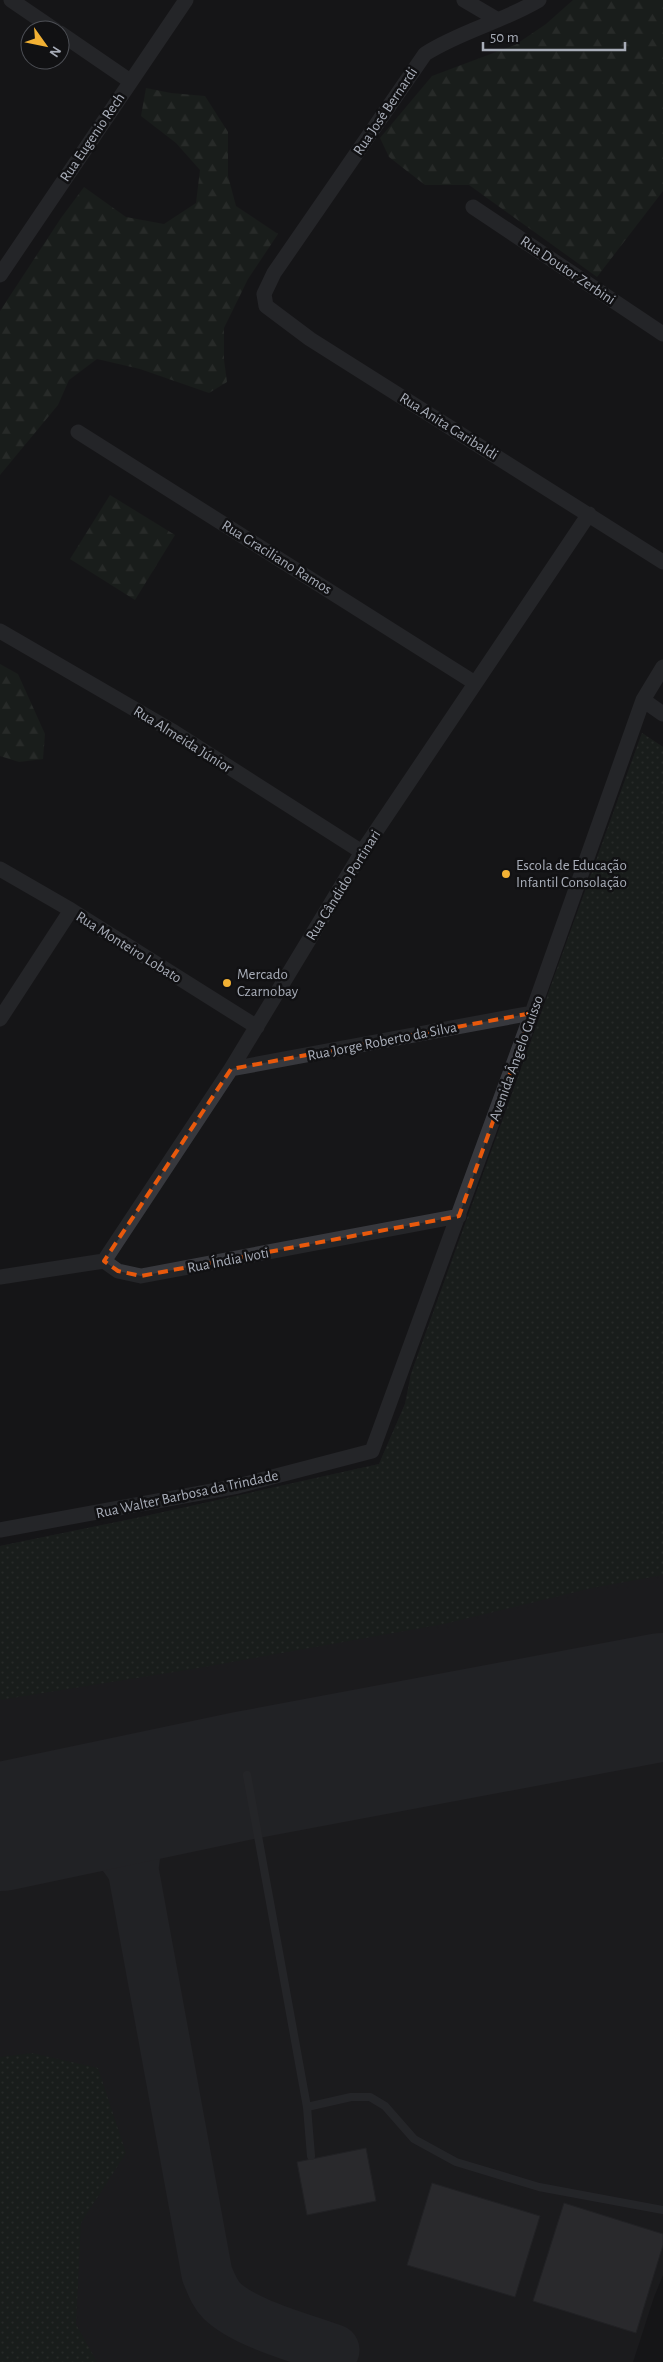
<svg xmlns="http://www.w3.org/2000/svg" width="663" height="2362" viewBox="0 0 663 2362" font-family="'Alegreya Sans',sans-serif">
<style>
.built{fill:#222225}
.grass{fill:url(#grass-dots)}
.forest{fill:url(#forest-firs)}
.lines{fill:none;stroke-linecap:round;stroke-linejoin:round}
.taxiway{stroke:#303135;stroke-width:51}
.runway{stroke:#303135;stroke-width:128}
.building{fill:#404145;stroke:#303034}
.service{stroke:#37383d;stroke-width:8}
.minor{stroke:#37383d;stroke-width:15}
.marked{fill:none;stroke:#e8590c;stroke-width:4;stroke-dasharray:10 6;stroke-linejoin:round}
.poi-dot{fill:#f2b134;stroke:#111113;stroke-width:2}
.labels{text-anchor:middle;stroke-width:5;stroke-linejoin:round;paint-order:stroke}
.street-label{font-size:15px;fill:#a8adb8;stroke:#111113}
.poi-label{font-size:15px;fill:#a8adb8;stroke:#111113;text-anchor:start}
</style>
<defs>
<pattern id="grass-dots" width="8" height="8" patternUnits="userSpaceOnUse" patternTransform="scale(1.25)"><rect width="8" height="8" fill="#1e261f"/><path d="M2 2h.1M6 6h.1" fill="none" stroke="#3c433d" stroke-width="1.8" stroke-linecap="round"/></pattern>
<pattern id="forest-firs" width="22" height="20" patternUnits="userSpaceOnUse" patternTransform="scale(1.25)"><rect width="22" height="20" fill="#1e261f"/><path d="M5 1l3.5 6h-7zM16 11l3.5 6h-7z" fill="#3c433d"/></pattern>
</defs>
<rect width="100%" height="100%" fill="#161618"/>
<!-- built -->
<path class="built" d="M642,733L663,747V2275L654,2297L633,2362H0V1546L141,1517L379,1464L405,1404L411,1374Z"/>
<!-- grass -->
<path class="grass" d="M642,733L663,747V1575L592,1588L444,1624L199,1668L0,1700V1546L141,1517L379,1464L405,1404L411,1374Z
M32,2053L98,2068L126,2153L81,2223L76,2324L97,2362H0V2057Z"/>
<!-- forest -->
<path class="forest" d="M573,0H663V191L597,277L469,185H425L389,157L380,138L432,76L515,45L546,24Z
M146,88L171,93L205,96L228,132V176L236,206L278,234L248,279L224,328V360L227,382L209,393L140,369L97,359L69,380L58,405L0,475V311L61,218L84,187L126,217L164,224L196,203L200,170L176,143L141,116Z
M110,495L175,535L135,600L70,559Z
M0,664L18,674L45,734L43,759L19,762L0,756Z"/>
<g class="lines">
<!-- taxiway -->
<path class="taxiway" d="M189,1787C154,1808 136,1827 133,1869L207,2274C211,2283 214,2293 222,2301C246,2324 302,2338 334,2350
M45,1818C87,1822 109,1832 133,1869"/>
<!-- runway -->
<path class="runway" d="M0,1827L247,1775L663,1697"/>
</g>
<!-- building -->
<path class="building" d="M366,2148L376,2201L307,2215L297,2162Z
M432,2183L540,2216L515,2297L407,2265Z
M564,2203L663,2234V2245L636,2333L533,2301Z"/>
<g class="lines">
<!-- service -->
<path class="service" d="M247,1775L307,2107L311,2156
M307,2107L351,2097H370L385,2106L414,2139L456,2162L539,2187L663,2210"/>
<!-- minor -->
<path class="minor" d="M11,0L55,30
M464,0L498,20
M539,0C502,22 461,31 425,54L274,273L264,294L266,306L310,339L663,562
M60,33L130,81
M473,207L663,334
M0,275L186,0
M78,432L475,683
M0,631L174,732L362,852
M643,700L663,714
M0,869L71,910L257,1027
M0,1019L71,910
M231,1069L532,1013
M104,1261L231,1069L362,852L589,514
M0,1277L104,1261L118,1271L141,1276L459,1216
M0,1530L238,1486L372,1451L532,1013L643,700L663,667"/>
</g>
<!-- marked area -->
<path d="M0 0H663V2362H0ZM532,1013L459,1216L141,1276L118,1271L104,1261L231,1069Z" fill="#161618" fill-opacity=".55" fill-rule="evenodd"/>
<path class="marked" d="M532,1013L459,1216L141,1276L118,1271L104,1261L231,1069Z"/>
<!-- markers -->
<g class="poi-dot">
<circle cx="506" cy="874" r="5"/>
<circle cx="227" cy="983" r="5"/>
</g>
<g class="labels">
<!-- street labels -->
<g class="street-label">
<text transform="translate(385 111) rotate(-56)" y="5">Rua José Bernardi</text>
<text transform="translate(92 137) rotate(-56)" y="5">Rua Eugenio Rech</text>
<text transform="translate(568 270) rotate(34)" y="5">Rua Doutor Zerbini</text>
<text transform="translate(449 426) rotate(32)" y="5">Rua Anita Garibaldi</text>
<text transform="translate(277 557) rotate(32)" y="5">Rua Graciliano Ramos</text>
<text transform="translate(183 739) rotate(32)" y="5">Rua Almeida Júnior</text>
<text transform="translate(343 885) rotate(-58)" y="5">Rua Cândido Portinari</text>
<text transform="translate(129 947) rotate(32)" y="5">Rua Monteiro Lobato</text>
<text transform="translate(382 1041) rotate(-11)" y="5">Rua Jorge Roberto da Silva</text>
<text transform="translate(516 1058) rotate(-70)" y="5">Avenida Ângelo Guisso</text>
<text transform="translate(228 1260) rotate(-11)" y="5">Rua Índia Ivoti</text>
<text transform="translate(187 1494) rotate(-12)" y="5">Rua Walter Barbosa da Trindade</text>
</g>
<!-- poi labels -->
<g class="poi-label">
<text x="516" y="870">Escola de Educação<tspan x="516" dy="17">Infantil Consolação</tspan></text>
<text x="237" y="979">Mercado<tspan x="237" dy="17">Czarnobay</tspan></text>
</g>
</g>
<!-- north arrow -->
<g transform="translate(45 45) rotate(123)"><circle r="24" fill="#111113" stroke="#4d4f55"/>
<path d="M0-4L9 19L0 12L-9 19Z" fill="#f2b134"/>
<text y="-8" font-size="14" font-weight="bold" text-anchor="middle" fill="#a8adb8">N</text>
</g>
<!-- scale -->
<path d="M483 42v8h142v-8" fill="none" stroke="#a8adb8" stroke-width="2.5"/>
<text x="490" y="42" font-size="15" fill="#a8adb8" stroke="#111113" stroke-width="4" paint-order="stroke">50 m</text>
</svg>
